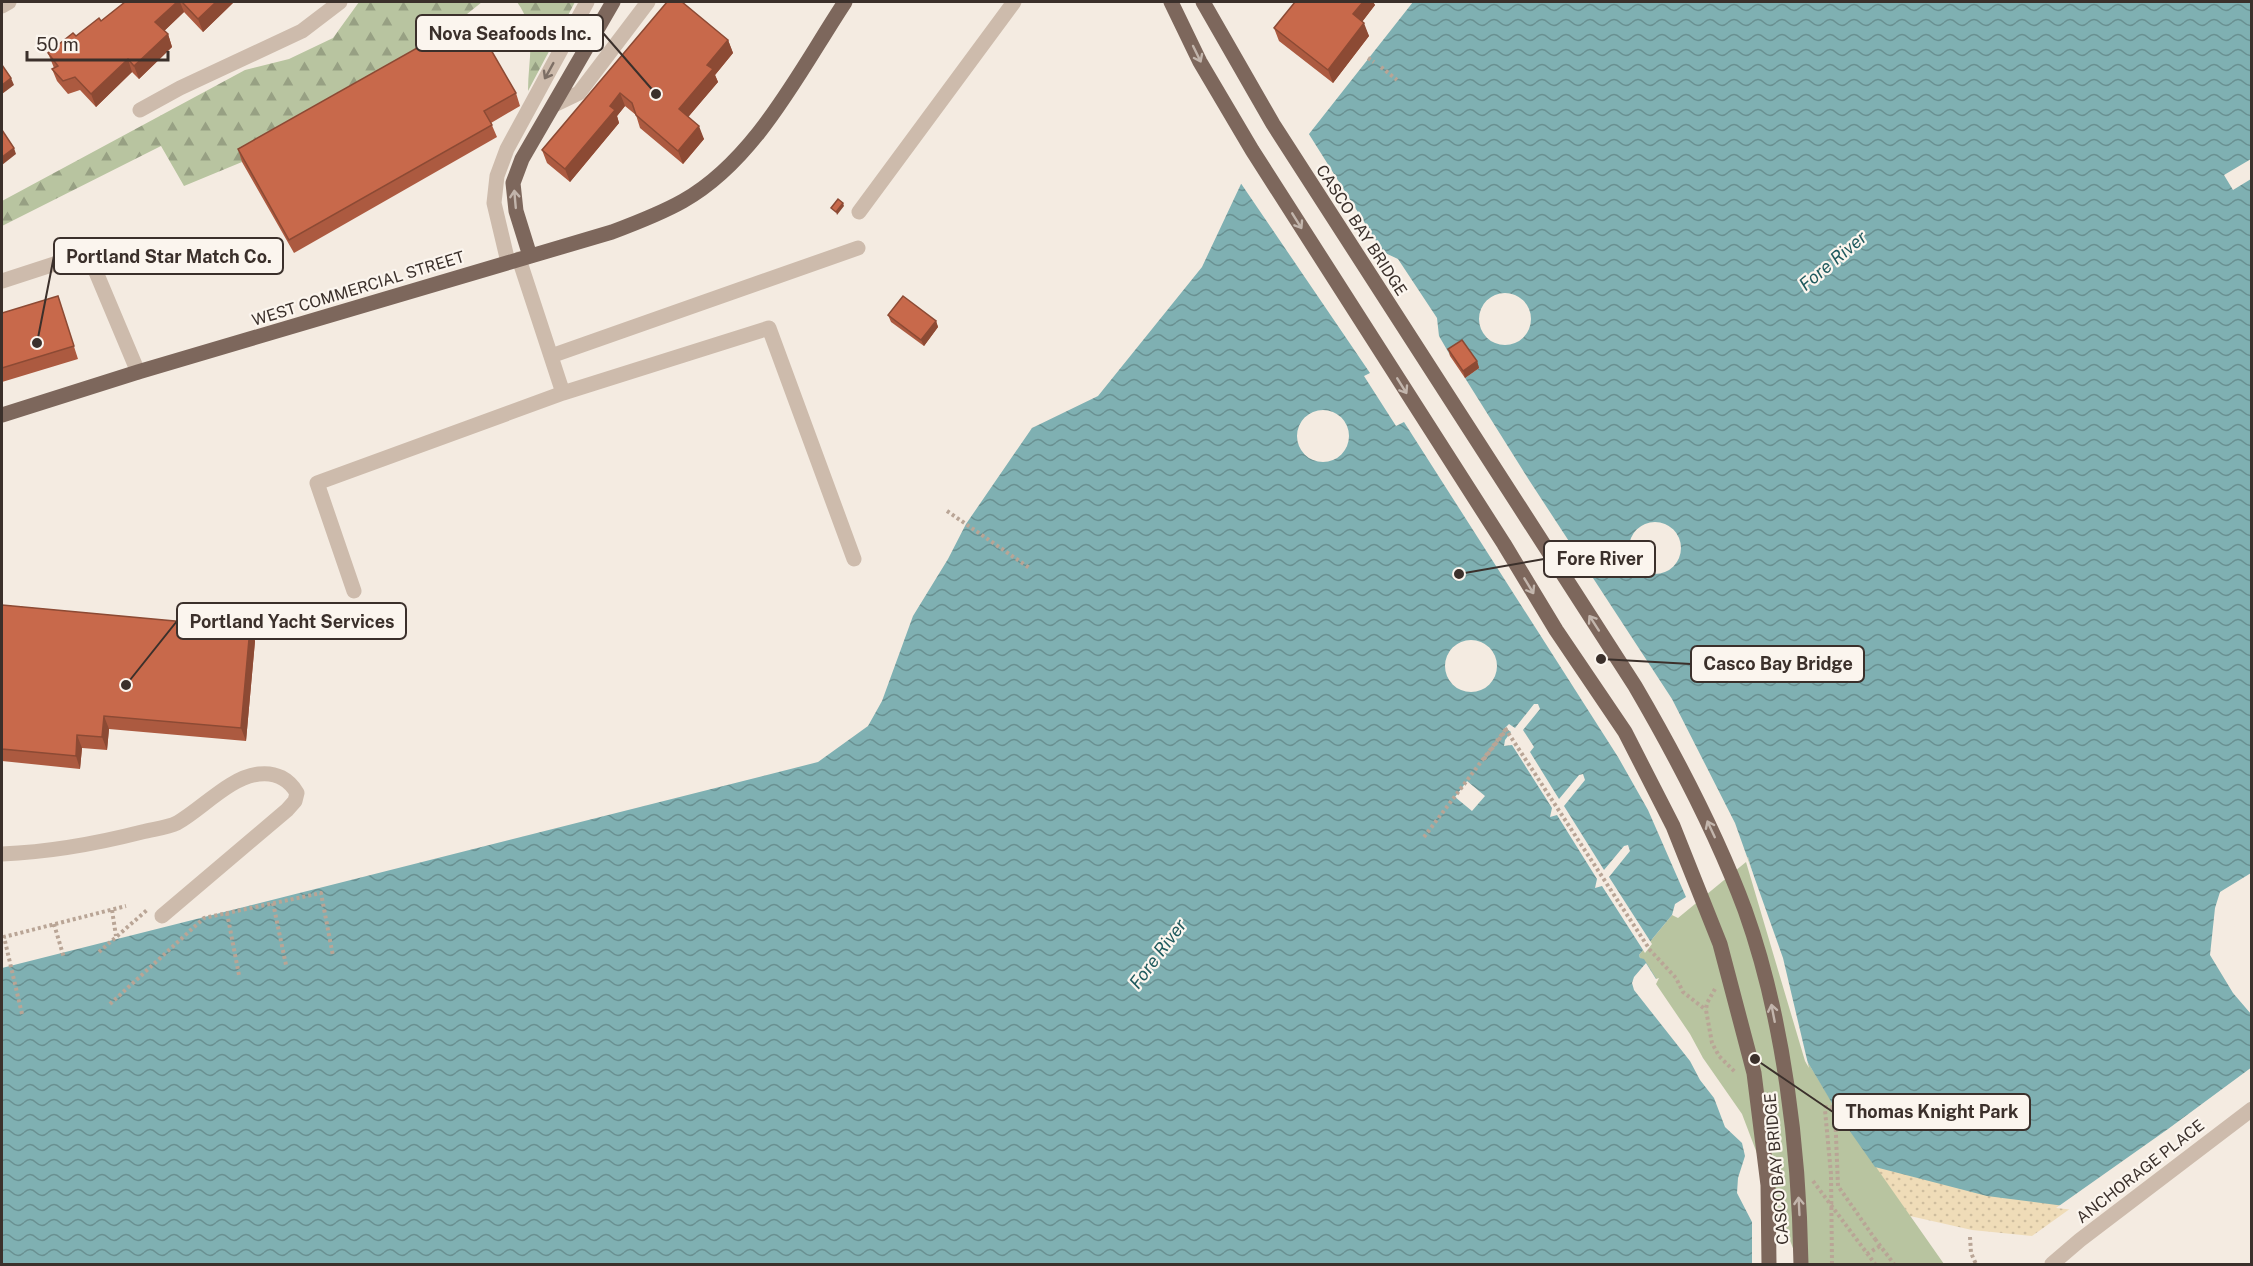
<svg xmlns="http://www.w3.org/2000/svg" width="2253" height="1266" viewBox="0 0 2253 1266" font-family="'Public Sans',sans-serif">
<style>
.forest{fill:url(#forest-firs)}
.sand{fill:url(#sand-dots)}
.green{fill:#b8c4a0}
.water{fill:url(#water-waves)}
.pier{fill:#f4ebe1}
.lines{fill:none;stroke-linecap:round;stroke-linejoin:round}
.path{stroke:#b9a596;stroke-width:4;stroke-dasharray:3 3;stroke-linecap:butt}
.minor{stroke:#cdbbac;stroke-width:15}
.major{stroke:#7d675c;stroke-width:15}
.path-bridge{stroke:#b9a596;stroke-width:4;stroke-dasharray:3 3;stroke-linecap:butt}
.major-bridge{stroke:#7d675c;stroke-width:15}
.wall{fill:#ac5a40}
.shaded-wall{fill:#8c4a34}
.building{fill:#c8694b;stroke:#8c4a34;stroke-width:1.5}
.oneway{stroke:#c2b5ac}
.oneway2{stroke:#7d6f65}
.labels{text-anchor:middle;stroke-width:4.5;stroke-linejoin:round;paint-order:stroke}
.street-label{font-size:16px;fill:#3b302b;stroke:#fbf5ee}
.water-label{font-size:18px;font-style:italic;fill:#1f5a5e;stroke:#fbf5ee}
.leader{fill:none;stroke:#3b302b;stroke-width:2}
.callout-dot{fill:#3b302b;stroke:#fbf5ee;stroke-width:2}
.callout{fill:#fbf5ee;stroke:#3b302b;stroke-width:2}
.callout-label{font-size:18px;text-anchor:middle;font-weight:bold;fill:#3b302b}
</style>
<defs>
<pattern id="forest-firs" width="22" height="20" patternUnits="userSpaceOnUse" patternTransform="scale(1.5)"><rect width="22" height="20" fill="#b8c4a0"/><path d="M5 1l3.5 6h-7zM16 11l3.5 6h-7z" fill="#97a083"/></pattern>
<pattern id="sand-dots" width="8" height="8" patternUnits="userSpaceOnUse" patternTransform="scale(1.5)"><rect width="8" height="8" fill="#efdcb8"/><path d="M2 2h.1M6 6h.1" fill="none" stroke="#cebd9e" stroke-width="1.8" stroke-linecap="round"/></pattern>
<pattern id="water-waves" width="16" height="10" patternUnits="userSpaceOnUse" patternTransform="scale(1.5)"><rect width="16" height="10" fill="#7fb0b2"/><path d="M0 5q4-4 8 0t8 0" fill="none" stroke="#699091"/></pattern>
</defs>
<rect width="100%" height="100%" fill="#f4ebe1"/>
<!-- forest -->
<path class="forest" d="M359,2H482L467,14L476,29L242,162L184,186L161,146L2,226V201L245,70L289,59L333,38Z
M517,2H575L528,91C528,58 538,31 517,2Z"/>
<!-- sand -->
<path class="sand" d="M1877,1139L2092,1193L2032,1236L1972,1230L1910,1216L1875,1167Z"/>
<!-- green -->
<path class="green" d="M1748,857L1807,1061L1843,1120L1944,1264H1796L1679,1024L1640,958L1639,955L1672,915Z"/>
<!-- water -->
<path class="water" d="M1413,2H2251L2252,889L2234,901L2229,962L2251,996V1078L2072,1207L1987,1196L1875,1167L1842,1120L1807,1061L1748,857L1676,915H1672L1639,955L1640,958L1644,959L1657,980L1652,983L1735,1106L1796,1264H2V968L818,762L868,726L882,701L913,616L948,559L966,524L1032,428L1098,396L1202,267L1241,184L1309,134Z"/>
<!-- pier -->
<path class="pier" d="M1307,131L1383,252L1398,259L1437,318L1439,336L1450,355L1465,346L1479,368L1465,378L1529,480L1672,699L1735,823L1783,958L1809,1068L1805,1061L1746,862L1678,918L1672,915L1675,904L1686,897L1648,810L1618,757L1404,422L1396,426L1364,376L1370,373L1240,182Z
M2251,159V179L2233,190L2224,175Z
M1479 319a26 26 0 1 1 52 0a26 26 0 1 1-52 0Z
M1297 436a26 26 0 1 1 52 0a26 26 0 1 1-52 0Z
M1629 548a26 26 0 1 1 52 0a26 26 0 1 1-52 0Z
M1445 666a26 26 0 1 1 52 0a26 26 0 1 1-52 0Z
M1534,704H1538L1540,709L1523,730L1534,747L1530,752L1559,799L1579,775L1583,774L1585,780L1564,806L1604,870L1624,846L1628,845L1630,851L1609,877L1652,944L1645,953L1602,886L1595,888L1597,879L1557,815L1550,817L1552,808L1512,745L1504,746L1505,740L1511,732L1505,728L1509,724L1515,728Z
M1467,781L1485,796L1472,811L1455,797Z
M2251,873L2252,892L2236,903L2232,961L2252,990L2251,1014L2233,993L2210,955L2215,908L2220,892Z
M1646,963L1656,979L1659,978L1656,984L1690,1034L1703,1058L1742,1114L1799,1264H1752V1222L1737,1193L1738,1178L1745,1156L1742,1143L1725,1127L1714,1098L1700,1080L1690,1061L1634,990L1632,983L1634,977Z
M2252,1067V1082L2196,1122L2074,1210L2056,1208L2168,1129Z"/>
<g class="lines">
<!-- path -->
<path class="path" d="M1368,58L1374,62
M1381,67L1397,80
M947,511L1031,569
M1505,728L1650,950L1676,978L1683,992L1706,1010
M1424,837L1506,729
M273,903L286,965
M112,910L116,936
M227,913L239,975
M54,924L64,958
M99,952L147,910
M1715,989L1707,1003L1706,1010L1712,1043L1719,1056L1735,1072
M110,1004L204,918L321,893L333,956
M22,1014L4,937L126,906
M1813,1181L1875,1264
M1970,1237L1971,1253L1976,1264
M1875,1239L1894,1264
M1867,1254L1880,1246"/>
<!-- minor -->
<path class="minor" d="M2,6L9,2
M554,105L579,93L648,2
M140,110L180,88L302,31L340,2
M859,212L1014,2
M519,259L563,393L769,328L854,559
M508,262L494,203L497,176L507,149L587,2
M2,281L88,253L138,372
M551,356L858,248
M354,591L317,483L563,393
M2,854C50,852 95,844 142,832C153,829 167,828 177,823C202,809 230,777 259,774C276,772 289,779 297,793L295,801L287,810L162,916
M2052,1264L2080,1240L2252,1109"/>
<!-- major -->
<path class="major" d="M530,256L516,211L513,183L522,159L613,2
M2,415L138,372L612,232C636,223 660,214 683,201C756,160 800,70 845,2"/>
<!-- path-bridge -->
<path class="path-bridge" d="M1484,759L1507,729
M1832,1264L1831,1174L1825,1110L1826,1107H1831L1835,1111L1838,1186L1875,1239"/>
<!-- major-bridge -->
<path class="major-bridge" d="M1171,2L1200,62L1252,150L1504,544L1556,630L1625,732L1673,826L1720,944L1754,1073L1768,1185L1769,1264
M1203,2L1273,124L1635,686C1677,758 1716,832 1745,910C1784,1019 1799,1149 1801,1264"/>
</g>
<!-- wall -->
<path class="wall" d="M125,2H234L203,32L184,12L164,31L168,34L172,47L139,79L132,72L96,107L80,90L68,94L57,81L52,69L54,68L48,53L101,21Z
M667,2L728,40L733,53L715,75L718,82L688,117L704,139L683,164L640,128L636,115L625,106L617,116L619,123L570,182L547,163L542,150Z
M1295,2H1373L1375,5L1362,22L1369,36L1333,83L1279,41L1274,28Z
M516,93L520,106L491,123L497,137L294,253L242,162L238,149Z
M62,309L78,359L2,382V313Z
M888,315L936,321L938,327L924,346L891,322Z
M1448,349L1477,361L1479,368L1465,378L1450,356Z
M2,605L250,628L255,641L246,741L109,729L107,750L82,748L80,769L2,761Z"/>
<!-- shaded-wall -->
<path class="shaded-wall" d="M177,2H180L184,12L160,35L155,22Z
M216,2H234L203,32L198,19Z
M1363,2H1373L1375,5L1358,27L1353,14Z
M1364,23L1369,36L1333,83L1328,70Z
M168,34L172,47L139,79L134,66Z
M728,40L733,53L715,75L718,82L684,122L679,109L707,65Z
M128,59L132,72L96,107L91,94Z
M11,78L14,85L2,94V85Z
M620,93L625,106L617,116L619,123L570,182L565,169L610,106Z
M699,126L704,139L683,164L678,151Z
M14,148L16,154L2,165V157Z
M843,203L844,206L837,215L836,212Z
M936,321L938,327L924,346L921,340Z
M1477,361L1479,368L1465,378L1463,371Z
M250,628L255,641L246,741L241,728Z
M104,716L109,729L107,750L102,737Z
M77,735L82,748L80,769L76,756Z"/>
<!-- building -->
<path class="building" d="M125,2H177L155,22L168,34L134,66L128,59L91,94L75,77L63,81L52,69L58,66L48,53L73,33L76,36L99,18L101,21Z
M182,2H216L198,19Z
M667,2H682L728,40L707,65L713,69L679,109L699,126L678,151L636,115L632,103L620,93L610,106L615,110L565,169L542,150Z
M1295,2H1363L1353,14L1364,23L1328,70L1274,28Z
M472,17L516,93L484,111L492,125L289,240L238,149Z
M2,65L11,78L2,85Z
M2,130L14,148L2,157Z
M838,199L843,203L836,212L831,208Z
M58,296L74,346L2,368V313Z
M903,296L936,321L921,340L888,315Z
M1462,340L1477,361L1463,371L1448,349Z
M2,605L250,628L241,728L104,716L102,737L77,735L76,756L2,749Z"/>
<!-- one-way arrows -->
<defs><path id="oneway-shaft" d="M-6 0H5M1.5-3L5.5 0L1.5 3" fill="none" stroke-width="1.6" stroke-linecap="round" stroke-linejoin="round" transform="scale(1.5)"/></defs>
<g class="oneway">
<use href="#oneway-shaft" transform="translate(1197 54) rotate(64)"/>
<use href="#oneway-shaft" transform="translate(515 199) rotate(-95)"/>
<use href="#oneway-shaft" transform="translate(1297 221) rotate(58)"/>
<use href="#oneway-shaft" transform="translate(1402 386) rotate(58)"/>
<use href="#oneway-shaft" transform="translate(1529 586) rotate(59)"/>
<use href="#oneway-shaft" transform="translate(1594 623) rotate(-123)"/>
<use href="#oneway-shaft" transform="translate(1711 829) rotate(-115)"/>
<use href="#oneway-shaft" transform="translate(1773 1013) rotate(-101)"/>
<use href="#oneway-shaft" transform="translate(1799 1206) rotate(-93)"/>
</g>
<use class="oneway2" href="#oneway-shaft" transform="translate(549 71) rotate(119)"/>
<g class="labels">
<!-- street labels -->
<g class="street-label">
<text transform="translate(1362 230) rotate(57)" y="6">CASCO BAY BRIDGE</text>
<text transform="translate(358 288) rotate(-17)" y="6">WEST COMMERCIAL STREET</text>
<text transform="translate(1776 1169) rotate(-95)" y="6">CASCO BAY BRIDGE</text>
<text transform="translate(2140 1171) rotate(-38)" y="6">ANCHORAGE PLACE</text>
</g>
<!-- water labels -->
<g class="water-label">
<text transform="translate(1833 261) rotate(-40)" y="6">Fore River</text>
<text transform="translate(1158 954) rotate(-53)" y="6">Fore River</text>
</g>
</g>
<!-- callouts -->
<path class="leader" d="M656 94L603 33M37 343L54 256M1459 574L1544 559M126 685L177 621M1601 659L1691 664M1755 1059L1833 1112"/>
<g class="callout-dot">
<circle cx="656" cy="94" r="6"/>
<circle cx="37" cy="343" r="6"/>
<circle cx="1459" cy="574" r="6"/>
<circle cx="126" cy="685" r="6"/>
<circle cx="1601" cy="659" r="6"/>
<circle cx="1755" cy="1059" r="6"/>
</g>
<g class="callout">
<rect x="416" y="15" width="187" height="36" rx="6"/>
<rect x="54" y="238" width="229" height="36" rx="6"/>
<rect x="1544" y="541" width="111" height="36" rx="6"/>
<rect x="177" y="603" width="229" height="36" rx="6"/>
<rect x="1691" y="646" width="173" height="36" rx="6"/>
<rect x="1833" y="1094" width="197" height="36" rx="6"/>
</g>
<g class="callout-label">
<text x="510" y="40">Nova Seafoods Inc.</text>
<text x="169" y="263">Portland Star Match Co.</text>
<text x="1600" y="565">Fore River</text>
<text x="292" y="628">Portland Yacht Services</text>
<text x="1778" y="670">Casco Bay Bridge</text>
<text x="1932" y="1118">Thomas Knight Park</text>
</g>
<!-- border -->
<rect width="2253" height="1266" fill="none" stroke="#3b302b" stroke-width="6"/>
<!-- scale -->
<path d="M27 51v9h141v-9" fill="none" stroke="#3b302b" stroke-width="3"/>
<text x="36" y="51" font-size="18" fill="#3b302b" stroke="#fbf5ee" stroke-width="4.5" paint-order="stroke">50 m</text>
</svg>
